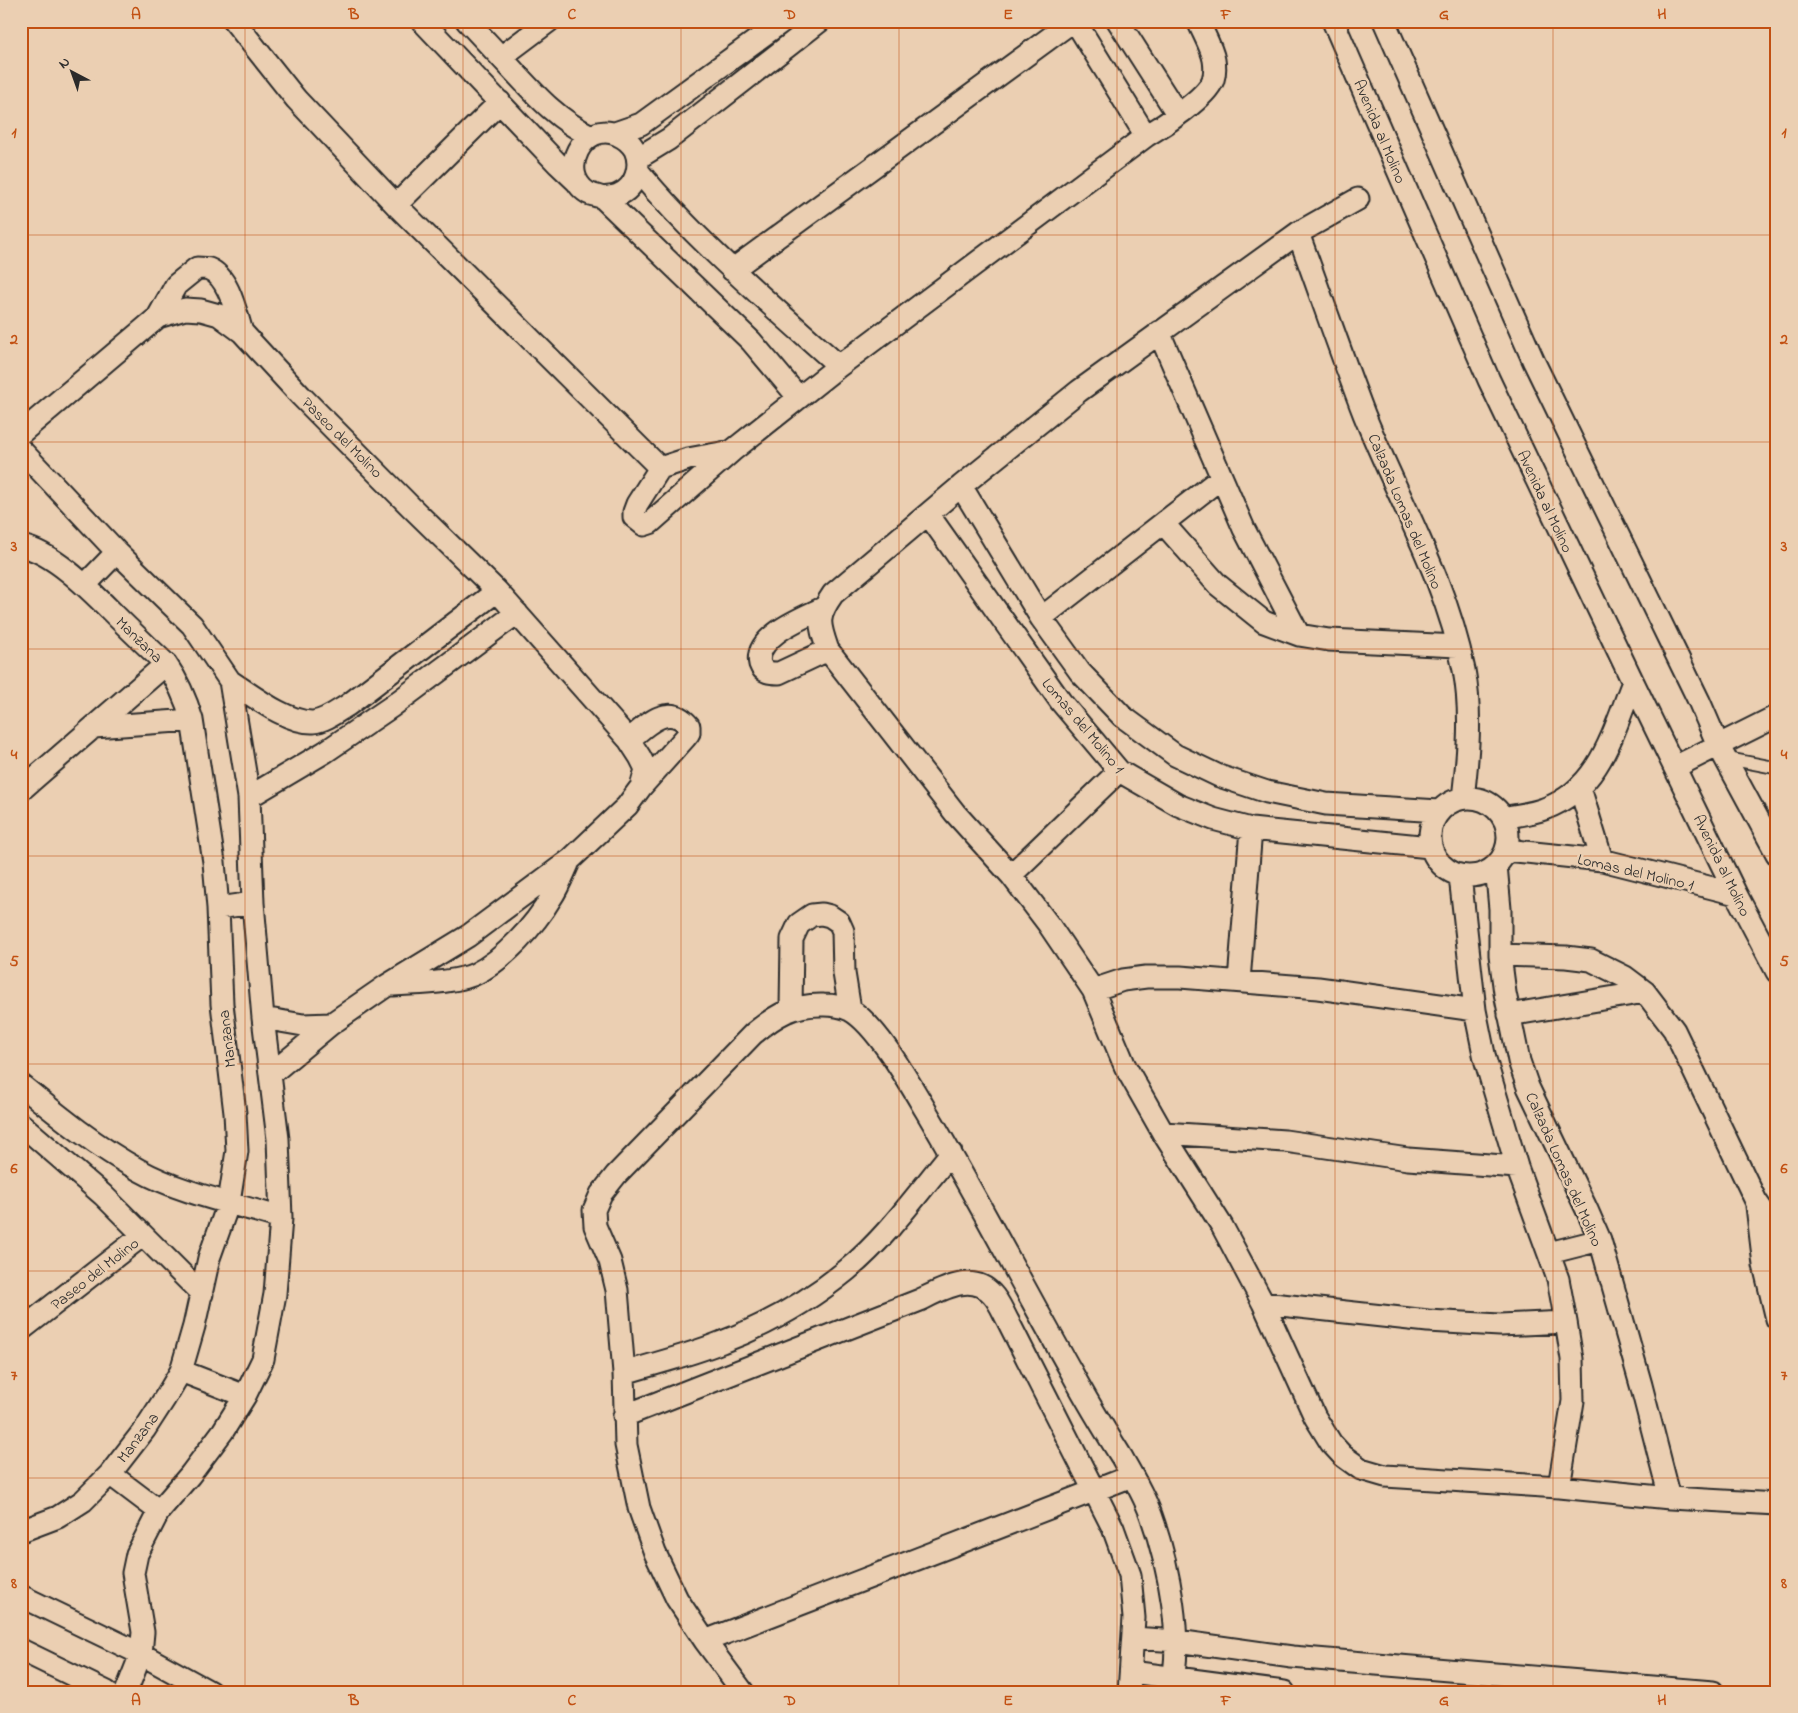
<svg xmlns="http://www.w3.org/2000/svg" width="1798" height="1713" viewBox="0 0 1798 1713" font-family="'Indie Flower',sans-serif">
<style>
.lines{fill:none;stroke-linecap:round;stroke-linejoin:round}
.lane-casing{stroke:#2b2b2b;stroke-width:15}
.street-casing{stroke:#2b2b2b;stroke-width:25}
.lane{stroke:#ebcfb2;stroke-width:11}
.street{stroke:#ebcfb2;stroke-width:21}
.grid{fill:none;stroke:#c25012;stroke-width:1;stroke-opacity:0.55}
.labels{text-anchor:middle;stroke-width:5;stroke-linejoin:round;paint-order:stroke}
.street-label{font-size:16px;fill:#2b2b2b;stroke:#ebcfb2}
.neatline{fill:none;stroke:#c25012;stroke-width:2}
.grid-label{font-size:16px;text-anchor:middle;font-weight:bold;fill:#c25012}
</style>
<rect width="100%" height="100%" fill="#ebcfb2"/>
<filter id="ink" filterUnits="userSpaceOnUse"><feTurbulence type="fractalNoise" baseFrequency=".02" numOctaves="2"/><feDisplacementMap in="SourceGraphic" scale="10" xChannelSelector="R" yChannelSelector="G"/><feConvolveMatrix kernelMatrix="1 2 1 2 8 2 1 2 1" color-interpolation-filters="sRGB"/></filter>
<g filter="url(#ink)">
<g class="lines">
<defs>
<path id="lane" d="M1725,758L1777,768"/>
<path id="street" d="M234,21L296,99L396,205L660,468
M422,21L558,164L577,182
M467,21C481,36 495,51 509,66C535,94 556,119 591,136
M1075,21L1146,136
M1118,21L1178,115
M1333,21L1489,380L1633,682L1736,894L1777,972
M1384,21L1534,362L1699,701L1718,745L1777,854
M501,57L549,21
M615,133L641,124L783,21
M638,158L669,139L820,21
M638,171C698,243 769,303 839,366
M603,198C608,197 614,197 618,195C636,188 642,166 635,150C631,143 625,138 618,135C583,119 556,173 588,193C592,195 598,196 603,198L751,341L799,398
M1358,199L1298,233L1079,391L961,486L833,594C816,618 819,624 828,650L955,813L1011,875L1049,925L1093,990L1125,1066L1163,1133L1222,1226L1263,1303L1315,1417L1331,1443L1343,1456L1361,1469L1385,1476L1559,1487L1670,1498L1777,1504
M396,205L500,102
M1298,233C1320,293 1341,354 1364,414C1398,499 1446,579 1464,670C1472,712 1468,757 1463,798
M732,270L1073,21
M158,317L176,285L197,268C201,268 206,268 209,269C229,277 236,313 242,332
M1159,332L1244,529L1299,635
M21,433L158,317L185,309L201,310L219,315L242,332L301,396L411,507L497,591L629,740L640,757L646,769L641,787L627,806L570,860L468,936L386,986L331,1024L271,1074
M21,450L117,552L192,625L230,681L249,797L253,903L263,1018L278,1139L281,1218L275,1294L263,1359L245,1396L223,1431L190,1475L159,1511L137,1554L133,1573L143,1632L141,1654L126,1692
M732,451L688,459L660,468L637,504L634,512V517L644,525L650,523L732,451L839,366L1146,136C1163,126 1206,98 1213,80C1215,74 1215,66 1214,60C1212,48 1203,33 1198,21
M961,486L1041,618L1080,672L1122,716L1175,755L1219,776L1267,792L1326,804L1439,811
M928,514L1061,702L1119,771L1178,805L1213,819L1251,829L1430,847
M1163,523L1218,585L1264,622L1299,635L1329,640L1458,646
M21,546C54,552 93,593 116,616C132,632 149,648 166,664C178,681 186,699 192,720L214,862L218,908L222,1004L235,1113L237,1151L229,1202L209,1258L194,1326L181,1371L165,1398L145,1429L110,1474L83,1501L58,1517L21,1531
M85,585L117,552
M823,608C805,617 753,636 760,664C763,673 771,673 779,673L828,650
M1041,618L1221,478
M230,681C252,695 287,723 313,722C325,721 338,711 348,705L497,591
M94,727L192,720
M629,740C647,724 669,702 689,726V733L685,738L641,787
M1675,767L1777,716
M1580,788L1602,860
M21,790L166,664
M249,797L325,752L391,707L517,613
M1430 837a39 39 0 1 1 78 0a39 39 0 1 1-78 0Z
M1503,818C1516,815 1531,814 1544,809C1600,789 1613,732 1633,682
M1506,850L1602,860L1736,894
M1496,865L1500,909V955L1505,993L1519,1061L1528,1087L1587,1210L1600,1240L1641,1385L1670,1498
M1011,875L1119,771
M1460,876L1475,1010L1485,1059L1517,1167L1558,1279L1566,1322L1572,1359L1573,1401L1559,1487
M218,908L253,903
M1500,955L1566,957L1591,960L1625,977L1645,992L1674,1030L1756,1201L1777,1231
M1239,981L1251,829
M391,985C413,984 456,983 475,974C504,960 535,925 551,898C558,888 563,875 568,864
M1093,990L1123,980L1146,977H1180L1318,988L1475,1010
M791,1009L792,939L799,924L812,915L822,914L830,916L839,922L843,931L844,973L850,1010
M1509,1015L1645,992
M263,1018L303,1025L331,1024
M21,1085C59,1116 97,1147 139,1170C180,1193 236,1204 281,1218
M21,1124L103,1195L202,1294
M1163,1133L1285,1141L1408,1159L1517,1167
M1757,1206L1764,1265L1777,1319
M1549,1253L1600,1240
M1263,1303L1428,1321L1500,1325L1566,1322
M21,1330L143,1235
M181,1371L245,1396
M624,1373C656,1363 690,1355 722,1342C767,1325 809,1301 847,1270C887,1237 918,1193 951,1153
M624,1416L920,1300C943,1289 972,1272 992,1294C999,1301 1003,1312 1008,1321L1113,1528L1130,1575L1134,1618L1129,1692
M110,1474L159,1511
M21,1596L141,1654L210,1692
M1133,1638L1177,1641L1292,1657L1713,1692
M705,1641L1132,1476
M21,1650L107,1692
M1131,1672L1284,1692
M743,1692L705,1641L677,1599L655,1553L639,1508L626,1445L624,1373L617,1290L610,1261L595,1226L594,1210L601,1194L616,1175L753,1034C776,1015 793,1004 824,1005C832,1005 843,1007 850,1010C877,1025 910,1084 926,1111C977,1197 1023,1286 1072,1373C1087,1401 1104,1429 1121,1456C1132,1475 1144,1495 1151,1515C1168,1563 1185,1643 1170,1692"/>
</defs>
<!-- lane casing -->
<use href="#lane" class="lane-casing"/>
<!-- street casing -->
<use href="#street" class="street-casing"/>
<!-- lane -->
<use href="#lane" class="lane"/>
<!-- street -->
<use href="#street" class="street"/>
</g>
</g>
<!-- grid -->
<path class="grid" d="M245,21V1692M463,21V1692M681,21V1692M899,21V1692M1117,21V1692M1335,21V1692M1553,21V1692M21,235H1777M21,442H1777M21,649H1777M21,856H1777M21,1064H1777M21,1271H1777M21,1478H1777"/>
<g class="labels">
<!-- street labels -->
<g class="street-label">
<text transform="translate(1381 131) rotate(67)" y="6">Avenida al Molino</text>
<text transform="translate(343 437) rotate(45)" y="6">Paseo del Molino</text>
<text transform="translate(1546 501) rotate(65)" y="6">Avenida al Molino</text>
<text transform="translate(1406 511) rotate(67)" y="6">Calzada Lomas del Molino</text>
<text transform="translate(140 639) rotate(44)" y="6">Manzana</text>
<text transform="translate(1084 725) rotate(50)" y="6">Lomas del Molino 1</text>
<text transform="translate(1723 865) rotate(64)" y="6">Avenida al Molino</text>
<text transform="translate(1636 871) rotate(13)" y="6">Lomas del Molino 1</text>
<text transform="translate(226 1039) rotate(-97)" y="6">Manzana</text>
<text transform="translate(1565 1169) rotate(66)" y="6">Calzada Lomas del Molino</text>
<text transform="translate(94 1273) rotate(-38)" y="6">Paseo del Molino</text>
<text transform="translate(137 1437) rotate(-53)" y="6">Manzana</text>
</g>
</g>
<!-- margin -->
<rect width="1798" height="1713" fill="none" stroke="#ebcfb2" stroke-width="55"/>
<!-- north arrow -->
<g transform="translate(72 72) rotate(319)" stroke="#ebcfb2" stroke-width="4" paint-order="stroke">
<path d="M0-4L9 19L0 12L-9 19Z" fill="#2b2b2b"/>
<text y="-8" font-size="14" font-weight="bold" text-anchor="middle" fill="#2b2b2b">N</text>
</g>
<rect x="28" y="28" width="1742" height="1658" class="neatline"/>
<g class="grid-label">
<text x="136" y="19">A</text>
<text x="354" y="19">B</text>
<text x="572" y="19">C</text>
<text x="790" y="19">D</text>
<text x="1008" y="19">E</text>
<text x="1226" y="19">F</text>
<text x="1444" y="19">G</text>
<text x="1662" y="19">H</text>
<text x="14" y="137">1</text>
<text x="1784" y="137">1</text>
<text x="14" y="344">2</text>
<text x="1784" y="344">2</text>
<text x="14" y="551">3</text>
<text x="1784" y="551">3</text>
<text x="14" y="759">4</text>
<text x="1784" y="759">4</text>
<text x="14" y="966">5</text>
<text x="1784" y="966">5</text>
<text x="14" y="1173">6</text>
<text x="1784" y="1173">6</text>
<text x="14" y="1380">7</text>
<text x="1784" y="1380">7</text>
<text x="14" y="1588">8</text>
<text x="1784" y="1588">8</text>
<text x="136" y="1705">A</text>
<text x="354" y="1705">B</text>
<text x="572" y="1705">C</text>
<text x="790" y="1705">D</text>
<text x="1008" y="1705">E</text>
<text x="1226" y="1705">F</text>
<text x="1444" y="1705">G</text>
<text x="1662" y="1705">H</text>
</g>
</svg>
